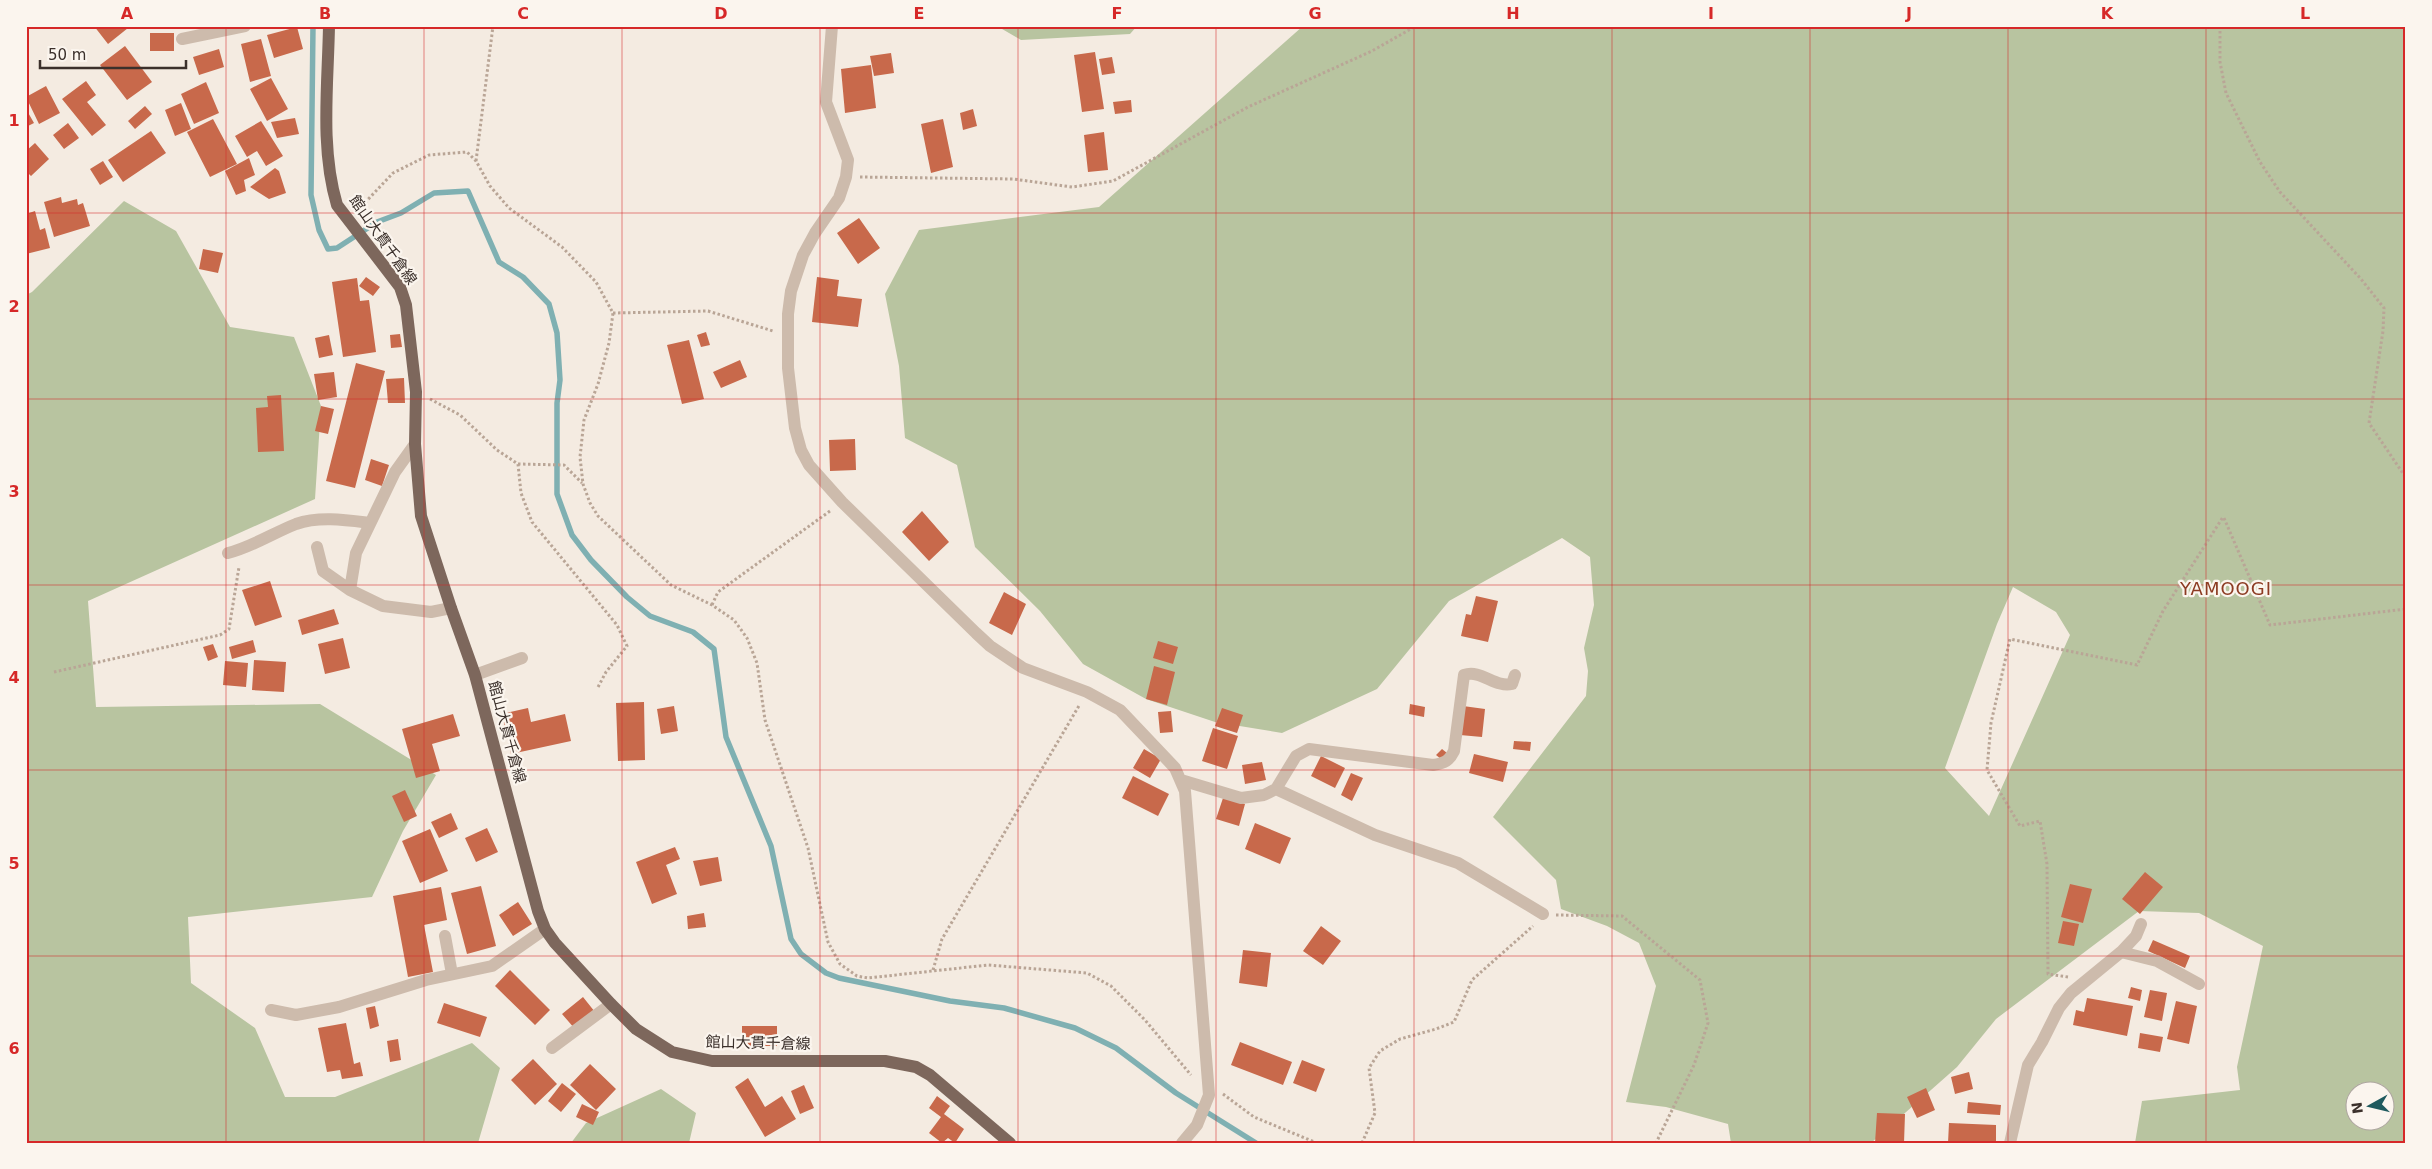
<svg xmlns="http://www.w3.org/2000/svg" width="2432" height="1169" viewBox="0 0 2432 1169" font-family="'DejaVu Sans','Noto Sans JP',sans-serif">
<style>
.green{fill:#b8c4a0;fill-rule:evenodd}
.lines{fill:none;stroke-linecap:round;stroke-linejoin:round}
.stream{stroke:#7fb0b2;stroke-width:5.5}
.building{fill:#c8694b}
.path{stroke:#b9a596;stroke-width:3;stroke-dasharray:2.5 2.5;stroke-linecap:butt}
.minor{stroke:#cdbbac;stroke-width:12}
.major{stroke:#7d675c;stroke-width:12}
.grid{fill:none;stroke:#d62828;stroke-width:1;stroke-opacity:0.55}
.labels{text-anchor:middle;stroke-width:4.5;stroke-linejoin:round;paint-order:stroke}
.street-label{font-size:15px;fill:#3b302b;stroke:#fbf5ee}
.quarter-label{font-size:18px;letter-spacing:1px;fill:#8c3b22;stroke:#fbf5ee}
.neatline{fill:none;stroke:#d62828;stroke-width:2}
.grid-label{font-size:16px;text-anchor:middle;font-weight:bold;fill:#d62828}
</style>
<rect width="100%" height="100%" fill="#f4ebe1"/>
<!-- green -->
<path class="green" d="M997,26H1137L1130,34L1021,40Z
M1303,26H2406V1143H2135L2142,1101L2240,1090L2237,1067L2263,946L2199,913L2139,911L1996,1019L1957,1067L1871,1143H1731L1728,1124L1666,1107L1626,1102L1656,986L1639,943L1607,926L1561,909L1556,880L1493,817L1586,696L1588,671L1584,648L1594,605L1590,557L1562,538L1449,601L1377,689L1282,733L1215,722L1146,699L1083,664L1040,611L975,547L957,465L905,438L899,366L885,294L919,230L1099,207ZM2013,587L2056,612L2070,635L1989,816L1945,768L1997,624ZM2354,1092H2384V1122H2354Z
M124,201L176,231L230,327L294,337L321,406L315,499L88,601L96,707L320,704L436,775L403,831L372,897L188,917L191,983L255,1028L285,1097H335L472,1043L500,1068L478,1143H26V295L32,292Z
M661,1089L696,1113L689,1143H571L586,1123Z"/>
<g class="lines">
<!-- stream -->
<path class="stream" d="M313,26L311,195L319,230L328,249L337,248L377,222L401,213L434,193L468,191L499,262L523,277L549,304L557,333L560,380L557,403V494L572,535L591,560L627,597L650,616L693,632L714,649L726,737L771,846L791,939L801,954L826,973L839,978L950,1001L1004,1008L1075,1028L1116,1048L1176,1093L1256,1143"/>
</g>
<!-- building -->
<path class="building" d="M94,26H127L128,28L108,44Z
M297,27L303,49L274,58L267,35Z
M150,33H174V51H150Z
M261,39L271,76L250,82L241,44Z
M125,46L152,82L127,100L100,65Z
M219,49L224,67L199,75L193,57Z
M1095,52L1104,109L1082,112L1074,55Z
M891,53L894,73L874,76L870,56Z
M1112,57L1115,73L1102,75L1099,59Z
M871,65L876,108L845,113L841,69Z
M271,78L288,109L267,121L250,89Z
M86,81L96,95L87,102L106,125L92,136L62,99Z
M206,82L219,113L194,124L181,94Z
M46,86L60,113L39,124L26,97Z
M1131,100L1132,112L1115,114L1113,102Z
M181,103L191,129L175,136L165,110Z
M145,106L152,114L135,129L128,121Z
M26,109L34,123L26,127Z
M973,109L977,126L963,130L960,113Z
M295,118L299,134L277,138L271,122Z
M213,119L237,164L210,177L187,132Z
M943,119L953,167L931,173L921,124Z
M261,121L283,156L266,166L257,151L247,157L235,136Z
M68,123L79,138L64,149L53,135Z
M151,131L166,153L123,182L108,160Z
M1104,132L1108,170L1088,172L1084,135Z
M35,143L49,159L31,176L26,171V151Z
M249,158L255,175L244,180L246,191L236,195L225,171Z
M103,161L113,177L100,185L90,169Z
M275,168L279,171L286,193L269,199L250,187Z
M61,197L62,203L77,199L78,205L83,203L90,226L54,237L44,202Z
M35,211L40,230L45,228L50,248L26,254V214Z
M859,218L880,248L858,264L837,233Z
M203,249L223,253L218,273L199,269Z
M366,277L380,287L373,296L359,286Z
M817,277L839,280L837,296L862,299L858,327L812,322Z
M357,278L360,301L369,300L376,352L343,357L332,282Z
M706,332L710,345L701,347L697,335Z
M400,334L402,347L391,348L390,335Z
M329,335L333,355L319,358L315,338Z
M689,340L704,399L682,404L667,345Z
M740,360L747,377L721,388L713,372Z
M356,363L385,371L355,488L326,481Z
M334,372L337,397L318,400L314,374Z
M404,378L405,403H388L386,379Z
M281,395L284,451L258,452L256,408L268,407L267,396Z
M321,406L334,409L328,434L315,431Z
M855,439L856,470L830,471L829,440Z
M371,459L389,465L382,486L365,480Z
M922,511L949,542L929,561L902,532Z
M270,581L282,617L255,626L242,590Z
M1004,592L1026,604L1012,635L989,623Z
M1476,596L1498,601L1488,642L1461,636L1466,614L1471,615Z
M334,609L339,624L302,635L298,620Z
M343,638L350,668L325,674L318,644Z
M253,640L256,652L232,659L229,647Z
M1158,641L1178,647L1173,664L1153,658Z
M213,644L218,657L208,661L203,647Z
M254,660L286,662L284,692L252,690Z
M225,661L248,663L246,687L223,685Z
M1154,666L1175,672L1167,705L1146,699Z
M644,702L645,760L618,761L616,703Z
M1410,704L1425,707L1424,717L1409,714Z
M674,706L678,731L661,734L657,709Z
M1463,706L1485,709L1482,737L1460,735Z
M528,708L531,722L565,714L571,741L511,754L502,714Z
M1222,708L1243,715L1237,733L1215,726Z
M1171,711L1173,732L1160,733L1158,712Z
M453,714L460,736L432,744L440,771L416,778L402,729Z
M1213,728L1238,736L1227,769L1202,761Z
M1514,741L1531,742L1530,751L1513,749Z
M1144,749L1161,759L1150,778L1133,768Z
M1442,749L1447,753L1441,759L1436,755Z
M1474,754L1508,762L1503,782L1469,773Z
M1321,756L1345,768L1335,788L1311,776Z
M1262,762L1266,780L1245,784L1242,765Z
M1351,773L1363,778L1352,801L1341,795Z
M1133,776L1169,794L1158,816L1122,798Z
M405,790L417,816L404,822L392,796Z
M1223,798L1245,804L1239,826L1216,819Z
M451,813L458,829L439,838L431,822Z
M1255,823L1291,838L1280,864L1245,849Z
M487,828L498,852L476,862L465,838Z
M430,829L448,871L420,883L402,841Z
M675,847L680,859L666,865L677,894L652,904L636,862Z
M718,857L722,881L700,886L693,861Z
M2145,872L2163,887L2140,914L2122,899Z
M2070,884L2092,889L2083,923L2061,917Z
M481,886L496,946L467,954L451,893Z
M441,887L447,920L424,925L433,972L408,977L393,896Z
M518,902L532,924L513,936L499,915Z
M704,913L706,927L688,929L687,916Z
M2063,921L2079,924L2074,946L2058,943Z
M1321,926L1341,941L1323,965L1303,951Z
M2153,940L2190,956L2185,968L2148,951Z
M1243,950L1271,953L1267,987L1239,983Z
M510,970L550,1010L535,1025L495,986Z
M2131,987L2142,990L2140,1001L2128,998Z
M2150,990L2167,993L2162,1021L2144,1017Z
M583,997L595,1012L575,1029L562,1014Z
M2087,998L2133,1006L2127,1036L2073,1025L2076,1010L2084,1012Z
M2176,1001L2197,1006L2189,1044L2167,1039Z
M444,1003L487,1017L480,1037L437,1023Z
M375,1006L379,1026L370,1029L366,1008Z
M346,1023L354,1064L360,1062L363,1076L342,1079L340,1070L327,1072L318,1028Z
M742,1026H777V1046H742Z
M2140,1033L2163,1037L2160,1052L2138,1048Z
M398,1039L401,1060L390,1062L387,1041Z
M1240,1042L1292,1062L1283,1085L1231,1065Z
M533,1059L557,1084L535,1105L511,1080Z
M1302,1060L1325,1069L1316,1092L1293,1083Z
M590,1064L616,1089L596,1110L570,1085Z
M1969,1072L1973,1089L1955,1094L1951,1077Z
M748,1078L765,1107L782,1096L796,1119L765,1137L735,1087Z
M562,1083L576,1094L561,1112L548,1101Z
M804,1085L814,1108L800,1114L791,1091Z
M1926,1088L1935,1110L1917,1118L1907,1097Z
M937,1096L950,1106L944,1114L964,1129L955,1143L948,1138L942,1143L929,1133L941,1117L929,1108Z
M1968,1102L2001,1105L2000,1115L1967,1113Z
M582,1104L599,1112L593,1125L576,1117Z
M1877,1113L1905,1114L1904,1143H1875Z
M1949,1123L1996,1125V1143H1948Z"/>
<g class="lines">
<!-- path -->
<path class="path" d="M2220,26V62L2226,93L2260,162L2280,192L2361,279L2384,308L2383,331L2369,423L2406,478
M476,161L493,26
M860,177L1013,179L1072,187L1113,181L1248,107L1372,51L1416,26
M358,210L393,173L429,155L467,152L476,161L490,186L509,208L562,247L596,282L613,313L609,343L598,384L584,420L580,457L583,484L590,503L598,516L671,585L712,605L734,620L747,638L757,663L765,720L808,848L828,942L840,964L857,976L868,978L988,965L1087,973L1111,986L1145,1020L1191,1075
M613,313L708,311L773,331
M430,399L460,415L497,450L518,464L521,493L532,522L617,625L627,646L606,672L597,689
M518,464L564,465L582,483
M2224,518L2270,625L2406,609
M712,605L718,592L830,511
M54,672L220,635L229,629L239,567
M1556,915L1622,916L1700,980L1708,1023L1694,1065L1656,1143
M933,970L942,939L1080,704
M2068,977L2048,974L2047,864L2040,821L2020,826L1987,770L1991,723L2010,639L2137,665L2163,611L2223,517
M1223,1094L1254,1117L1317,1143
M1362,1143L1375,1113L1369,1068L1380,1051L1400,1039L1436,1029L1454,1022L1472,980L1533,926"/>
<!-- minor -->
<path class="minor" d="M832,26L826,102L848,160L846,177L839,198L815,233L803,255L791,291L788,314V368L795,428L801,450L809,465L842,502L976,633L990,646L1023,668L1087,692L1120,710L1175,768L1185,791L1209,1095L1197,1125L1182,1143
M182,39L245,26
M317,547L323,571L350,590L383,606L431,612L451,608
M228,553C252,547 273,533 296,524C319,516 346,520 370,523
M350,590L356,553L395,472L415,444
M475,675L522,658
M1181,780L1241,798L1264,795L1276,789L1296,756L1309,749L1433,765C1445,763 1449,761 1454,751L1464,675C1481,669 1495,688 1512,684L1515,675
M1276,789L1375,835L1458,863L1543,914
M445,936L452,974
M2121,952L2157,961L2199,984
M271,1010L296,1015L339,1007L426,980L492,966L545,929
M552,1048L611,1004
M2010,1143L2028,1065L2042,1042L2059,1008L2071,993L2121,952L2136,936L2141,924"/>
<!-- major -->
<path class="major" d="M329,26C328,85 320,148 337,205L400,287L406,305L416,392L415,444L421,516L451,608L475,675L538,911L545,929L555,943L611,1004L636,1029L672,1052L712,1061H885L916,1067L930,1075L1010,1143"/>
</g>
<!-- grid -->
<path class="grid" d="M226,26V1143M424,26V1143M622,26V1143M820,26V1143M1018,26V1143M1216,26V1143M1414,26V1143M1612,26V1143M1810,26V1143M2008,26V1143M2206,26V1143M26,213H2406M26,399H2406M26,585H2406M26,770H2406M26,956H2406"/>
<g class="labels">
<!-- street labels -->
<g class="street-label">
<text transform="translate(383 240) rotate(55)" y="5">館山大貫千倉線</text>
<text transform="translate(507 732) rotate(75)" y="5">館山大貫千倉線</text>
<text transform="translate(758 1043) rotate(1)" y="5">館山大貫千倉線</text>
</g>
<!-- quarter labels -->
<g class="quarter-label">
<text x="2226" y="595">YAMOOGI</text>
</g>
</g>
<!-- border -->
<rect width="2432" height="1169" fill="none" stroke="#fbf5ee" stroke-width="55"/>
<!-- north arrow -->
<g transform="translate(2370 1106) rotate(262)"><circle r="24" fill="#fbf5ee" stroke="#aea6a0"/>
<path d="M0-4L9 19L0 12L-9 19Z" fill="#1f5a5e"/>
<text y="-8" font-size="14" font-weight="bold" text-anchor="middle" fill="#3b302b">N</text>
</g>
<!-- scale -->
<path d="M40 60v8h146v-8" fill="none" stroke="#3b302b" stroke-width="2.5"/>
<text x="48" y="60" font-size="15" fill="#3b302b" stroke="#fbf5ee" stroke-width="4" paint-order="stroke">50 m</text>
<rect x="28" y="28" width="2376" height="1114" class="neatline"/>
<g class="grid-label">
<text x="127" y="19">A</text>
<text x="325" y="19">B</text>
<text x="523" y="19">C</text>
<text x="721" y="19">D</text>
<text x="919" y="19">E</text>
<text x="1117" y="19">F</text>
<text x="1315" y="19">G</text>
<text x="1513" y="19">H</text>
<text x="1711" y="19">I</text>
<text x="1909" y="19">J</text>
<text x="2107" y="19">K</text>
<text x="2305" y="19">L</text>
<text x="14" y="126">1</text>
<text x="14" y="312">2</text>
<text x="14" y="497">3</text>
<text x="14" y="683">4</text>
<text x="14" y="869">5</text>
<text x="14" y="1054">6</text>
</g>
</svg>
